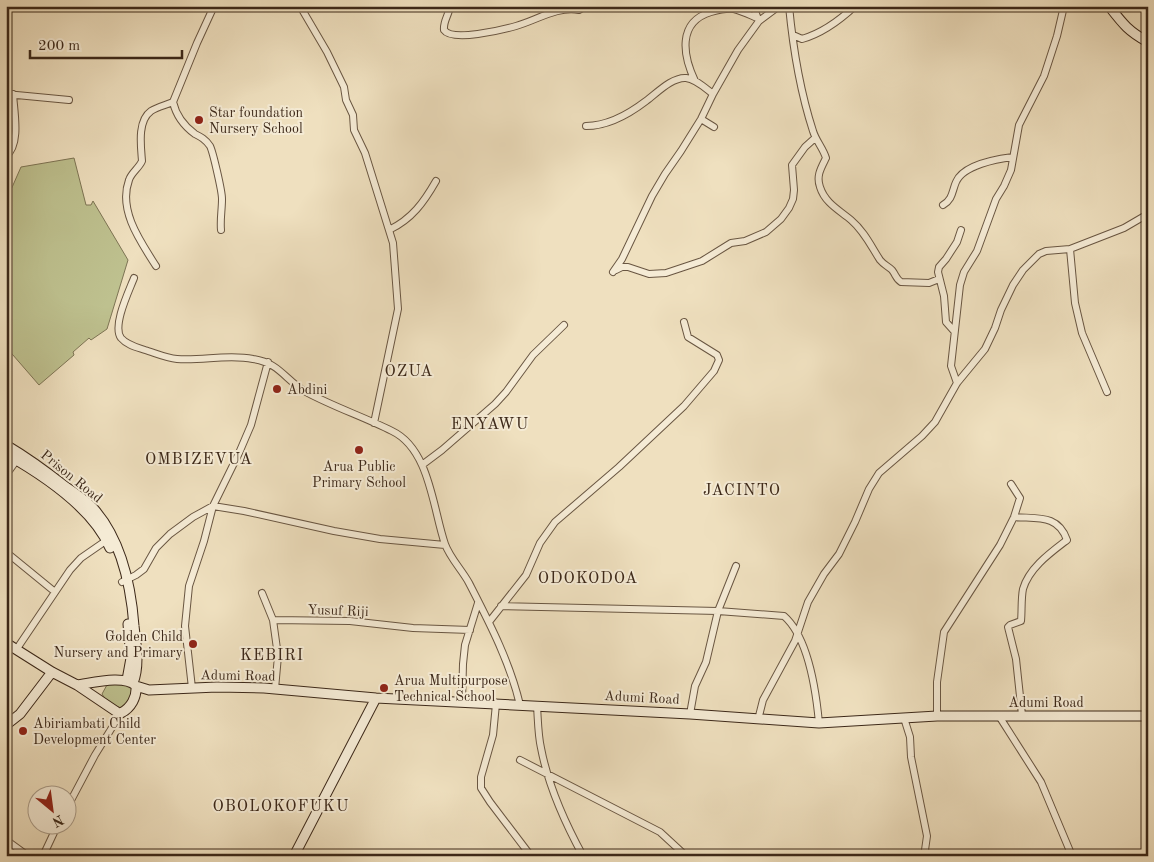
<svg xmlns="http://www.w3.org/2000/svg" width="1154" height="862" viewBox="0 0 1154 862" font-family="'Old Standard TT',serif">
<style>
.green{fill:#bec18f;stroke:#7d7454}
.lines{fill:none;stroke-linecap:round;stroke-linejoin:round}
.street-casing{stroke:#695642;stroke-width:8}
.secondary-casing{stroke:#3c2819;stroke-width:11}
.street{stroke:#f5ebd5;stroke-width:6}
.secondary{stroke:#f5ebd5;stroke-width:9}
.poi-dot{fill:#8f2418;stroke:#f5ebd5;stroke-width:2}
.labels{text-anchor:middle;stroke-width:4;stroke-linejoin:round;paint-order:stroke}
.poi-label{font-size:14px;fill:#3c2819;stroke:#f5ebd5;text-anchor:start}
.street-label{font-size:14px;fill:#3c2819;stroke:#f5ebd5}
.quarter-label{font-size:16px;letter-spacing:1px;fill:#3c2819;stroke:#f5ebd5}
</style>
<rect width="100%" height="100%" fill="#efe0bf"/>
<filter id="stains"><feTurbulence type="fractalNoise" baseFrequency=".004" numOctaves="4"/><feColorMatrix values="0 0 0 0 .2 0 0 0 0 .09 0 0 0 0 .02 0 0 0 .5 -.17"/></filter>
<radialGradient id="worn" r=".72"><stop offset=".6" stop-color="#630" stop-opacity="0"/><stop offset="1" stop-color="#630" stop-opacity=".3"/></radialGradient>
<!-- green -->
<path class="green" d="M74,158L86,205H91L93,201L128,260L107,329L91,340L89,338L73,352L74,355L39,385L6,347V201L21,167Z
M108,683L132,684L135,694L123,708C114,707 106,701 102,694Z"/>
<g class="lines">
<defs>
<path id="street" d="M214,6L197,43L173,102C176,115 184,126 195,134C201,137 205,139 210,146C213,152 222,191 222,199C222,210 220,219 221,230
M300,6L327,52L344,87L346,100L353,115L354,130L365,153L393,243L398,309L374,423
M450,6C449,15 443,21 444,30C452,42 502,30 516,26C537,20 557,6 579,10L586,6
M753,6L758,19
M789,6C793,48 800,91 813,131C816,141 823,148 826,158C821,168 816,176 820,187C825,203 839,210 851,220C864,231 871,246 880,260C884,265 888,266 892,270C896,275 896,279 901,282L929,283L939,279
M793,35L802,39C823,33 839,21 855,6
M695,81C683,56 677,22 711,12C718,10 727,8 734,9C742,11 750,15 757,18
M6,94L69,100
M701,119L714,127
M586,126C608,126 629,114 646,101C657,93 672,77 686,78C696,79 705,88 713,94
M6,156C21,145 14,111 13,94
M943,205C953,199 952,191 956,182C963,165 997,159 1013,157
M389,230C412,219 424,202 436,181
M1070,249L1075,303L1082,333L1107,392
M156,266C140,241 118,210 129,180C131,173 139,168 142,161C141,147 137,121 151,111C157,107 166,105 173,102
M616,270L622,267H628L649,274L666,273L702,261L731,243L745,241L766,232L781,219L789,208L793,199L794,190L792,165L805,147L815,138
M613,272L622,259L652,196L665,174L681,151L701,119L713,94L738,50L759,21L779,6
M134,278C129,291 112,326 121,338C127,345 136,347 145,350C155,353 166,358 177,359C202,361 228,354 253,359C280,363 285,380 306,392C334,407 364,417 392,431C430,449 433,510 445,544C450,558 462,570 469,583C489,622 510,662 520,705
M954,331L946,322L944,296L938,272L939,267L946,259L957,242L961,230
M957,383L951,366L960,285L964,272L977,251L996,199L1004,186L1011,170L1019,125L1044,76L1057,36L1064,6
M422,465L442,450L495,404L506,392L533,355L564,325
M6,475L19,457
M1014,517C1037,519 1058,514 1067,540C1050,553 1029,568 1023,589C1021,599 1022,611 1021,621L1010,625L1008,627L1016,659L1022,715
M6,552L55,592
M122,582L136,575L144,569L156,548L170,534L193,517L213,506L244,511L334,531L380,539L445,545
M262,593L273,620L278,656L275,689
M501,606L718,611L784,616C809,638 816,691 819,723
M273,620L350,621L413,628L470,630
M489,622L526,575L540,543L555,522L619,467L684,406L714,371L719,360L717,355L688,337L684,322
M16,650L70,570L81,558L107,540
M192,688L185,626L189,586L204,541L213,506L239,453L251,425L268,362
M462,702L463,664L465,645L478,603
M496,704L493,735L481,777V788L490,802L531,856
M537,706C538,720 538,735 541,748C548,785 565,823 583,856
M690,714L695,686L706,662L718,611L736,566
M937,716V682L944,632L1000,545L1014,517L1020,498L1011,484
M999,716L1041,782L1072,856
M904,718L910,737L911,757L927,836L925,850L928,856
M758,720L763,700L795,641L808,602L824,574L839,554L855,522L869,489L879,473L922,436L935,422L957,383L985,349L995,328L1001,310L1013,285L1023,270L1039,254L1046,251L1070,249L1124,228L1148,214
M520,760L660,832L686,856
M68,806L95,755L121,713
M6,840L28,856
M43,856L58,824"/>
<path id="secondary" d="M1109,6C1123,24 1128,31 1148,42
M6,445C28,458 47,472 66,487C75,493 85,500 93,508C121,539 131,586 134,626C136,644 140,666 133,683
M6,454C43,475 93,508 110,548
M6,643L52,672L77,685L117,712L121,713C131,708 137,697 136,686C125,674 92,683 77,685
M127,680L131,658L128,624
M136,686L149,690L217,687L264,688L376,698L690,714L819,723L937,716H1148
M6,725L20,714L52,672
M294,856L376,698"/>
</defs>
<!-- street casing -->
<use href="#street" class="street-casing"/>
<!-- secondary casing -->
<use href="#secondary" class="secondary-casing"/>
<!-- street -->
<use href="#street" class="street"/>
<!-- secondary -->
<use href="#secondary" class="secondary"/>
</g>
<!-- markers -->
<g class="poi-dot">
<circle cx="199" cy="120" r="5"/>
<circle cx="277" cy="389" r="5"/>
<circle cx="359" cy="450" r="5"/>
<circle cx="193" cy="644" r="5"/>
<circle cx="384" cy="688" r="5"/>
<circle cx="23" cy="731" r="5"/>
</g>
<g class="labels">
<!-- poi labels -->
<g class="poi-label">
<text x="209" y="117">Star foundation<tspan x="209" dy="16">Nursery School</tspan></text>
<text x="287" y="394">Abdini</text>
<text x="359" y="471" text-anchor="middle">Arua Public<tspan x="359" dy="16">Primary School</tspan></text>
<text x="183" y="641" text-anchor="end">Golden Child<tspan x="183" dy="16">Nursery and Primary</tspan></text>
<text x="394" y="685">Arua Multipurpose<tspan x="394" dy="16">Technical School</tspan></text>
<text x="33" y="728">Abiriambati Child<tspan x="33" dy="16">Development Center</tspan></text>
</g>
<!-- street labels -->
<g class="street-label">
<text transform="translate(72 476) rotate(39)" y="5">Prison Road</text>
<text transform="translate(338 610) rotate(2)" y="5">Yusuf Riji</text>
<text transform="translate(238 675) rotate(1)" y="5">Adumi Road</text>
<text transform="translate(642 697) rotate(3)" y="5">Adumi Road</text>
<text x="1046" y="707">Adumi Road</text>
</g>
<!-- quarter labels -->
<g class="quarter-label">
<text x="409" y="376">OZUA</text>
<text x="490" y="429">ENYAWU</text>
<text x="199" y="464">OMBIZEVUA</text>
<text x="742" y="495">JACINTO</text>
<text x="588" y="583">ODOKODOA</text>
<text x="272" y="660">KEBIRI</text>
<text x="281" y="811">OBOLOKOFUKU</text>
</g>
</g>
<!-- margin -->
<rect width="1154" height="862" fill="none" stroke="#efe0bf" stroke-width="25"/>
<rect x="8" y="8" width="1139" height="847" fill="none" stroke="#3c2819" stroke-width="2.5"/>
<rect x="12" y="12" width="1129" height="837" fill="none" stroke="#3c2819"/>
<!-- north arrow -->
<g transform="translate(52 810) rotate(151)"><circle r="24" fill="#f5ebd5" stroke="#ab9d8a"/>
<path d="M0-4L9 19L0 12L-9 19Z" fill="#8f2418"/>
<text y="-8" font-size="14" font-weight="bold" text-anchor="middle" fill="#3c2819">N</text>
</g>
<!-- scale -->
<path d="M30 50v8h152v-8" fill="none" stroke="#3c2819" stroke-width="2.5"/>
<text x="38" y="50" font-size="15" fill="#3c2819" stroke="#f5ebd5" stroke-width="4" paint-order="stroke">200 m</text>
<rect width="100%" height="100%" filter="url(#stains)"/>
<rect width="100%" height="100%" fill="url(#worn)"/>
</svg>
